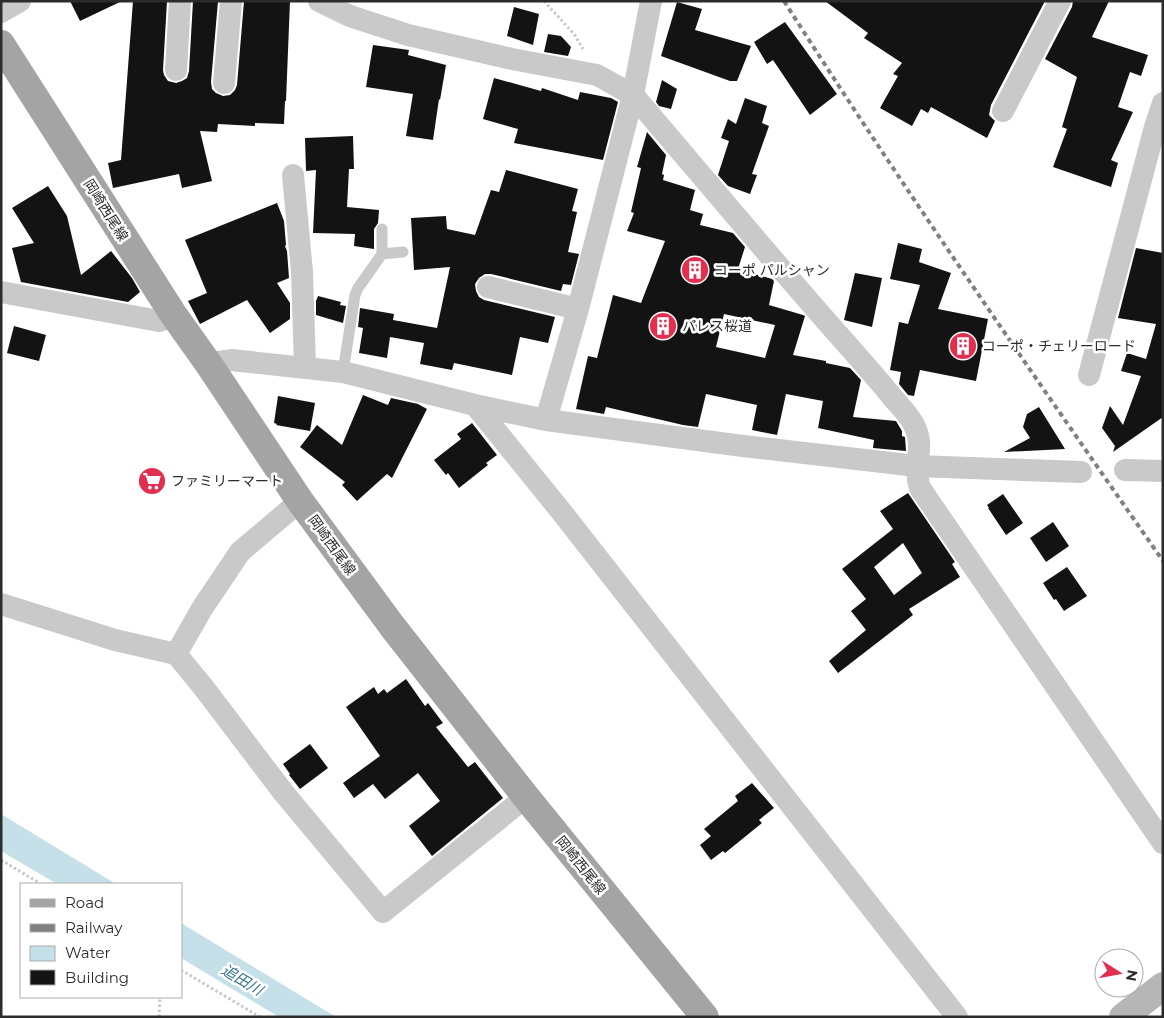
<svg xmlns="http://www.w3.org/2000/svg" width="1164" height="1018" viewBox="0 0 1164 1018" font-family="Montserrat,'Noto Sans JP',sans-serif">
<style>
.water{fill:#c6e0ea}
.building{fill:#131313;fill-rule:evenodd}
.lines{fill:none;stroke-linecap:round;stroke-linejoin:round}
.path{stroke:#c9c9c9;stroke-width:3;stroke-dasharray:2.5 2.5;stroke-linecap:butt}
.lane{stroke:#c9c9c9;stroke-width:11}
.street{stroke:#c9c9c9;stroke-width:22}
.secondary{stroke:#b6b6b6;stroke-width:28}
.primary{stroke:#a4a4a4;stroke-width:28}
.rail{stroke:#818181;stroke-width:4;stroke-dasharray:5 4;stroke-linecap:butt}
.labels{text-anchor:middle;stroke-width:5;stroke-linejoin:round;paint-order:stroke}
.street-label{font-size:14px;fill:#2c2c2c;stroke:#fff}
.poi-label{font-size:14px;fill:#2c2c2c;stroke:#fff;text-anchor:start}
.water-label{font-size:15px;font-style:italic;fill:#3c768d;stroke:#fff}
</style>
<rect width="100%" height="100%" fill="#fff"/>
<!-- water -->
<path class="water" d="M1,814L116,884H57L1,851Z
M181,923L336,1017H279L181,958Z"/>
<!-- building -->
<path class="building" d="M70,1H122L80,21Z
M133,1H167L163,70L164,75L168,81L176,83L182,81L187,78L189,71L193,1H218L211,82L212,89L216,93L223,96L230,95L235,90L237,85L244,1H290L286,101H285L284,124L255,123V126L218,124L217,132L200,131L212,181L182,188L179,174L113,188L108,163L121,160Z
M825,1H1045L991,105L989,115L995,121L987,138L931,107L928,113L921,109L912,126L880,108L898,76L893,74L902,63L864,38L868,33Z
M1073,1H1109L1092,37L1148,55L1141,76L1130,72L1118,107L1133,112L1111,160L1118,163L1111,187L1053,167L1067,129L1062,127L1077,77L1045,59L1072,7Z
M677,2L702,9L695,30L751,46L737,81H730L661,56Z
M514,7L539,14L533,45L507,36Z
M785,22L837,94L810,115L773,60L767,64L754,42Z
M548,34L561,36L571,47L568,56L544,52Z
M373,45L409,50L408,55L446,65L440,100L439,99L433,140L406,136L413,94L366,87Z
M494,78L541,91L542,88L578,100L580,92L611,98L618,102L603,160L514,143L518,129L483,119Z
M662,80L677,89L671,109L659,106L656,102Z
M745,98L767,106L762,123L769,126L752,174L757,175L750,194L728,186L718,175L729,141L721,138L728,119L736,124Z
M647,132L666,155L662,174L664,175L663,180L695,190L690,210L703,214L700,225L733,233L745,247L738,269L772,279L774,281L769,305L803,315L805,316L793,355L826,361V363L850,368L861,380L853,417L896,421L902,431V436L905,437L906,451L873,448L874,440L818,428L823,401L786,394L777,435L752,430L757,405L706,394L698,427L683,425L606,407L604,414L576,409L588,356L597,358L613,295L641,303L665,241L627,231L634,213L631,212L641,168L637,167ZM724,314L775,325L765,358L716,347Z
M353,136L354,169H349L347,207L379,210L378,223L374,229V249L354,246L355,234L313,233L316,170L306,171L305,138Z
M506,170L578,189L572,211L577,212L568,252L579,254L571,285L563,284L561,291L491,274H485L479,278L475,284L476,291L479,297L484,300L555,317L548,343L520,337L512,375L454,363L452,370L420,364L424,343L390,337L387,358L359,353L363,328L358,327L360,308L394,314L393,320L437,328L450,267L414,270L411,218L446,216L447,229L475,235L491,190L499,192Z
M48,186L67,216L81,275L111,251L132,278L140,292L128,302L21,282L12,248L34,243L12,208Z
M277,203L284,221L286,245L285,246L287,251L289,278L277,283L290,303V319L270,333L247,300L200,324L188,301L207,293L185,240Z
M898,243L922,249L919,262L951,273L938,309L988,319L976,381L920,370L914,396L908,395L899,384L901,372L890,370L899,322L908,324L920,285L890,279Z
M1136,248L1163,253V417L1113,452L1115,446L1102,428L1110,406L1123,425L1141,376L1121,371L1127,353L1146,359L1156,324L1118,318Z
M855,273L882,278L872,327L844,320Z
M318,296L341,302L340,305L346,306L343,323L316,315V301Z
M14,326L46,335L39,361L7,353Z
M363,395L388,405L391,398L418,404L427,409L392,478L387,474L357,501L342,485L345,482L300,447L317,425L342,445Z
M278,396L315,403L310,431L276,425L277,424L274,423Z
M1039,407L1065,449L1004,452L1030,438L1023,427L1027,414Z
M472,423L497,455L486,463L488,465L459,488L448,473L446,475L434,460L461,439L457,434Z
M908,493L955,562L952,564L960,577L909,609L913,615L838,673L829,661L866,630L851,611L866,599L842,569L893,529L880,511ZM903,543L922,573L894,595L874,567Z
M1003,494L1023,523L1006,535L988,508H989L987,505Z
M1053,522L1069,546L1046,562L1030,538Z
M1067,567L1087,596L1064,611L1056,599L1054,600L1043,583Z
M406,679L425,706L428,703L443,723L436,727L468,767L475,762L503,798L432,856L409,826L440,801L418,773L385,799L373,784L354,798L343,783L380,756L346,707L374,687L378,694L384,689L387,693Z
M310,744L328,768L300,789L289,775L290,774L283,764Z
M752,783L774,808L759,820L762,823L725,853L723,851L711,860L700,845L711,836L704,829L738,801L735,796Z"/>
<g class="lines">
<!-- path -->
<path class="path" d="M544,1L574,34L583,49
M1,860L41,884
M181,970L260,1017
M159,1017L160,997"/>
<!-- lane -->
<path class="lane" d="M382,254L403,252
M343,372L355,295L358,288L382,254V229"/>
<!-- street -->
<path class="street" d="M319,1L350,16L408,35L512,59L597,75L633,95C698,171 762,248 828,323C850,348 872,372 893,398C900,406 909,415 914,425C926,447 912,465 920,488L1163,843
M1,12L20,1
M176,70L180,1
M224,83L231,1
M1003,111L1060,1
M293,175L302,272L305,367
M488,287L578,309
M1,292L159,321L166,319L173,314
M210,366L218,362L231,360L343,372L475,405L546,420L743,446L917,466L1081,472
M1089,375L1155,127L1163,103
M475,405L564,515L957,1017
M546,420L578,309L633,95L651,1
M1125,470L1163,471
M1,604L115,640L176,654L204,688L283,792L383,912L526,797
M176,654L203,607L240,552L300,501"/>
<!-- secondary -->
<path class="secondary" d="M1123,1017L1163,986"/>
<!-- primary -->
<path class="primary" d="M1,44L173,314L210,366L300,501L392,626L526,797L705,1017"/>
<!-- rail -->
<path class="rail" d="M784,1C905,191 1034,376 1163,561"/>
</g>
<!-- icons -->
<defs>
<symbol id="building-disc" viewBox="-11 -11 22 22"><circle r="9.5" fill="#e32f4f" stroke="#fff"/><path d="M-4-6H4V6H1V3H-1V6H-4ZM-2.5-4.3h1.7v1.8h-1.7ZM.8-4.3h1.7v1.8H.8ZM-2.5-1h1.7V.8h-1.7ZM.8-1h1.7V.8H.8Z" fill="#fff"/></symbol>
<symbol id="supermarket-disc" viewBox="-11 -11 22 22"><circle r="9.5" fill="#e32f4f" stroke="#fff"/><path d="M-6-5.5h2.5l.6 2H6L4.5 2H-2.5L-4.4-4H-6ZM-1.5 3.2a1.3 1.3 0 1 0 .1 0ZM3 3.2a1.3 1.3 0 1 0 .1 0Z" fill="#fff"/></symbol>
</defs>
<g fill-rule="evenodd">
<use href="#building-disc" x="679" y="254" width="32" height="32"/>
<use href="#building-disc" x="647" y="310" width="32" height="32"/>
<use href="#building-disc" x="947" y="330" width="32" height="32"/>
<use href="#supermarket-disc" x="136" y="465" width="32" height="32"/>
</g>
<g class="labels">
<!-- street labels -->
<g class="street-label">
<text transform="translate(106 210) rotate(58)" y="5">岡崎西尾線</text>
<text transform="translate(332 545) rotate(54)" y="5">岡崎西尾線</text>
<text transform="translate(581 865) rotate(51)" y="5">岡崎西尾線</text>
</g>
<!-- poi labels -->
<g class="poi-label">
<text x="714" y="275">コーポ パルシャン</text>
<text x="682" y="331">パレス桜道</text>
<text x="982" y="351">コーポ・チェリーロード</text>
<text x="171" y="486">ファミリーマート</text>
</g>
<!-- water labels -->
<g class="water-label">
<text transform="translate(242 980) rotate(31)" y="5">追田川</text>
</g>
</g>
<!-- border -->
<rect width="1164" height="1018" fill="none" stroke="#2c2c2c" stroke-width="5"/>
<!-- legend -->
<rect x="20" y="883" width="162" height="115" fill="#ffffff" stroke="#ababab"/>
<rect x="30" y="899" width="25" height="8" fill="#a4a4a4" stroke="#ababab"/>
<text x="65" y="908" font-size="15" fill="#2c2c2c">Road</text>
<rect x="30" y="924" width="25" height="8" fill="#818181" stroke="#ababab"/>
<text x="65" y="933" font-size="15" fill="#2c2c2c">Railway</text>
<rect x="30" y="946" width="25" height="15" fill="#c6e0ea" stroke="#ababab"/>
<text x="65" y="958" font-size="15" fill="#2c2c2c">Water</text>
<rect x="30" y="970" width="25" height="15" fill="#131313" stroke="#ababab"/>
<text x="65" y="983" font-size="15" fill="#2c2c2c">Building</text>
<!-- north arrow -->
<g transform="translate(1119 973) rotate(101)"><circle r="24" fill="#ffffff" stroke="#ababab"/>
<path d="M0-4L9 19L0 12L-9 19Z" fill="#e32f4f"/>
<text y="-8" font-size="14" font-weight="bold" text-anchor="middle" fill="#2c2c2c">N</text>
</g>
</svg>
